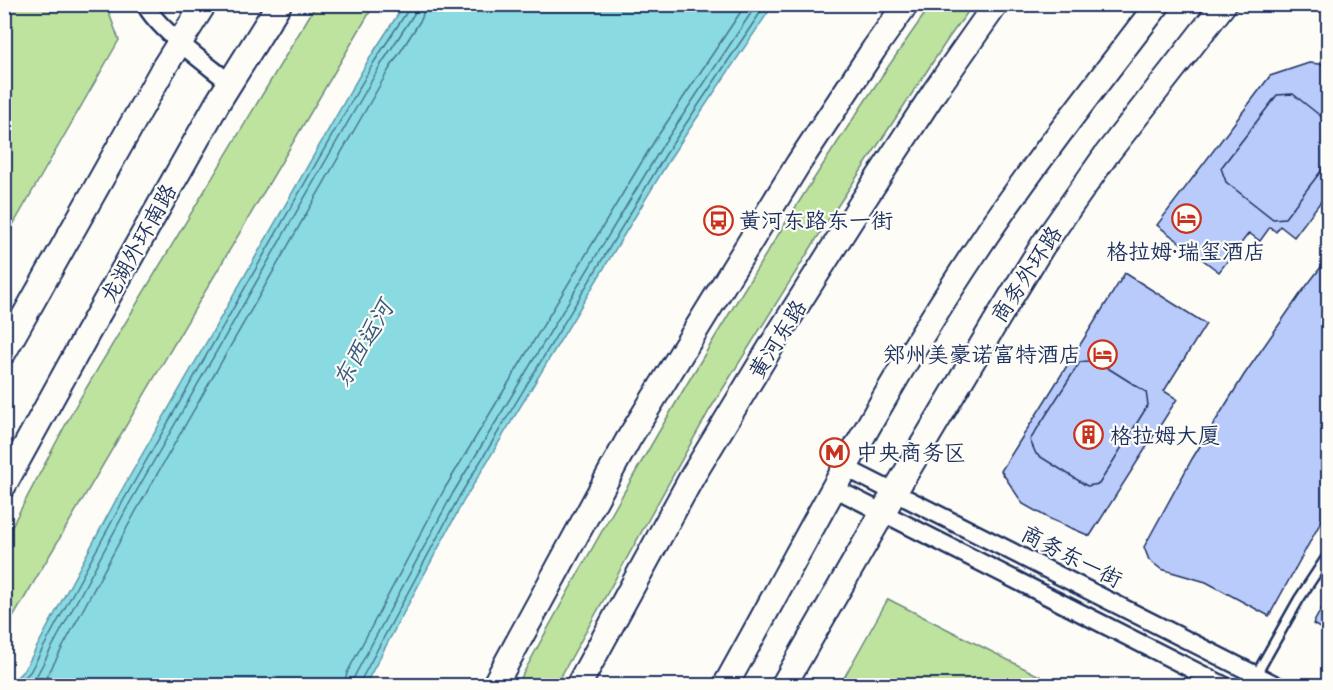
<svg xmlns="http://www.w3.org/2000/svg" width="1333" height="690" viewBox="0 0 1333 690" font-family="Itim,'LXGW WenKai TC',sans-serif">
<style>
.green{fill:#bee39e;stroke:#6c897e;stroke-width:1.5}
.water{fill:#89dae1;stroke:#5d96ad;stroke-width:1.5}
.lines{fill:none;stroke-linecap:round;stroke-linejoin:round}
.shore{stroke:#477392;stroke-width:1.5}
.building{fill:#b9cbfb;stroke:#1b2f5e;stroke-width:1.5}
.lane-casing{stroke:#1b2f5e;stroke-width:13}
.street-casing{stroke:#1b2f5e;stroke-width:21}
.secondary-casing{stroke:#1b2f5e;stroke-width:28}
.lane{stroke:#fdfcf7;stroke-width:8}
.street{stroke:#fdfcf7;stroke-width:16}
.secondary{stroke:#fdfcf7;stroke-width:24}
.labels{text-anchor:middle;stroke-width:4.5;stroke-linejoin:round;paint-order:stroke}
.poi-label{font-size:22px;fill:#1b2f5e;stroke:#fdfcf7;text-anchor:start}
.street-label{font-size:22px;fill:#1b2f5e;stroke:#fdfcf7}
.water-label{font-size:24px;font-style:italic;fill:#365a7f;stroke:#fdfcf7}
</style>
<rect width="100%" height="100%" fill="#fdfcf7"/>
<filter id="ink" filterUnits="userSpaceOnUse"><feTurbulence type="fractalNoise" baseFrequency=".0167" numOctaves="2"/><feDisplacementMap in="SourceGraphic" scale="12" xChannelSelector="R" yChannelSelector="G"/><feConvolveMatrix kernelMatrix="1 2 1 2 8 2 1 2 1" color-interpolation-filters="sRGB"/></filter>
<g filter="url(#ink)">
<!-- green -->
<path class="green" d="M5,4L106,5L119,40L5,239Z
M316,5H374L5,631V539L76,405Z
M931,5H973L950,36L827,222L709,411L556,685H517C643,452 778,222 931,5Z
M888,599L1057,685H840Z"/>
<!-- water -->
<path class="water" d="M404,5H773L674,152L464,500L365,685H5V680L16,678L25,669L116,500L369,59Z"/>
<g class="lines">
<!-- shore -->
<path class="shore" d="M4,685L19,683L30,672L122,503L374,62L408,10L409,4
M27,686L37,675L128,506L380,66L414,14L416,4
M40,686L45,680L136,511L388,71L422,18L425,4
M344,686L347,673L445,488L655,140L746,4
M353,686L354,677L453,493L663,145L757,4
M360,686L361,680L459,497L669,149L766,4"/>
</g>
<!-- building -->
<path class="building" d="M1309,63L1320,64L1328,67V192L1294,237L1280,226L1276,232L1270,227L1260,241L1249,233L1219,272L1157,225L1270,76Z
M1293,94L1328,122V162L1285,218L1273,219L1226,182L1221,168L1277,95Z
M1328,258V509L1269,616L1206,582L1161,569L1149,560L1144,547L1192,459L1244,375L1301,293Z
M1125,273L1206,324L1164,391L1177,399L1090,536L1050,519L1023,504L1001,471Z
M1095,360L1146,392L1148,405L1099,484L1087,486L1036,454L1030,440L1080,362Z
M1328,597V633L1313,624Z"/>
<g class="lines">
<defs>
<path id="lane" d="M1256,675L1299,599L1328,555"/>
<path id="street" d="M145,4C157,29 208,65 230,83
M846,468L1278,686
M834,488L1225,686"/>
<path id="secondary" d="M4,352L163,69L204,4
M4,485L87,334L218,102L279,4
M494,686L628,440L798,164L874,49L906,4
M578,686L692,477L778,335L861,204L935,91L996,4
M725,686C807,539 883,389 977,249C1033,165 1096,85 1158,4
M783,686L894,493L998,318L1043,245L1106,155L1224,4"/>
</defs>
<!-- lane casing -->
<use href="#lane" class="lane-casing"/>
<!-- street casing -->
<use href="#street" class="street-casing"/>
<!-- secondary casing -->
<use href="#secondary" class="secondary-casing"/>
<!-- lane -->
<use href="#lane" class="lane"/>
<!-- street -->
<use href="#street" class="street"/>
<!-- secondary -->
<use href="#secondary" class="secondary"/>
</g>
</g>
<!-- icons -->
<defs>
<symbol id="hotel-ring" viewBox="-11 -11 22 22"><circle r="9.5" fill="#fdfcf7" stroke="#c8321e" stroke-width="1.5"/><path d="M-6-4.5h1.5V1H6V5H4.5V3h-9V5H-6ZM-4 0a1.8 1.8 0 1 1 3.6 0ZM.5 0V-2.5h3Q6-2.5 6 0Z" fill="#c8321e"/></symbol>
<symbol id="bus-ring" viewBox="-11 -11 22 22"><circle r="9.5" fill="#fdfcf7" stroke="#c8321e" stroke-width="1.5"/><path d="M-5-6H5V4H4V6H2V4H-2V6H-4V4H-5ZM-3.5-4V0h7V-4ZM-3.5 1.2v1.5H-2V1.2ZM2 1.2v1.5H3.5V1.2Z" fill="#c8321e"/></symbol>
<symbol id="building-ring" viewBox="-11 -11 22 22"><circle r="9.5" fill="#fdfcf7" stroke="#c8321e" stroke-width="1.5"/><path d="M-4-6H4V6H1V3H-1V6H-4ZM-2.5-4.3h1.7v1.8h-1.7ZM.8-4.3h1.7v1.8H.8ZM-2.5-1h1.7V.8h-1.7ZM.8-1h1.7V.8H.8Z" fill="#c8321e"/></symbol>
<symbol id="metro-ring" viewBox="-11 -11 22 22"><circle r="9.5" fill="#fdfcf7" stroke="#c8321e" stroke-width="1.5"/><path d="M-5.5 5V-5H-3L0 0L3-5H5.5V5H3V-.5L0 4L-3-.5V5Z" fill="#c8321e"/></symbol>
</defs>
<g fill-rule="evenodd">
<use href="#hotel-ring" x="1170" y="202" width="33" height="33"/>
<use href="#bus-ring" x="702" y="204" width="33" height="33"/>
<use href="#hotel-ring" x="1086" y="338" width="33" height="33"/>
<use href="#building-ring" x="1072" y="418" width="33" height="33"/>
<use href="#metro-ring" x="818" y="436" width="33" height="33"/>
</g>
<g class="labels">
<!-- poi labels -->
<g class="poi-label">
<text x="739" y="228">黄河东路东一街</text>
<text x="1186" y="259" text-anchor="middle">格拉姆·瑞玺酒店</text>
<text x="1081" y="362" text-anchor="end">郑州美豪诺富特酒店</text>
<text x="1110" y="443">格拉姆大厦</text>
<text x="856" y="460">中央商务区</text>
</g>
<!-- street labels -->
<g class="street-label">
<text transform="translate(138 243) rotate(-61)" y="8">龙湖外环南路</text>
<text transform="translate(1026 274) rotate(-57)" y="8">商务外环路</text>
<text transform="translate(777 339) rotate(-58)" y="8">黄河东路</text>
<text transform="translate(1072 556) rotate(27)" y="8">商务东一街</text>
</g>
<!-- water labels -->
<g class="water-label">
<text transform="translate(363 344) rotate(-60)" y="8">东西运河</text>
</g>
</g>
<!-- margin -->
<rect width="1333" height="690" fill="none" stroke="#fdfcf7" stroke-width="24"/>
<rect x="12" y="12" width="1309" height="666" fill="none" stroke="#1b2f5e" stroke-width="2" filter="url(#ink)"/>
</svg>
